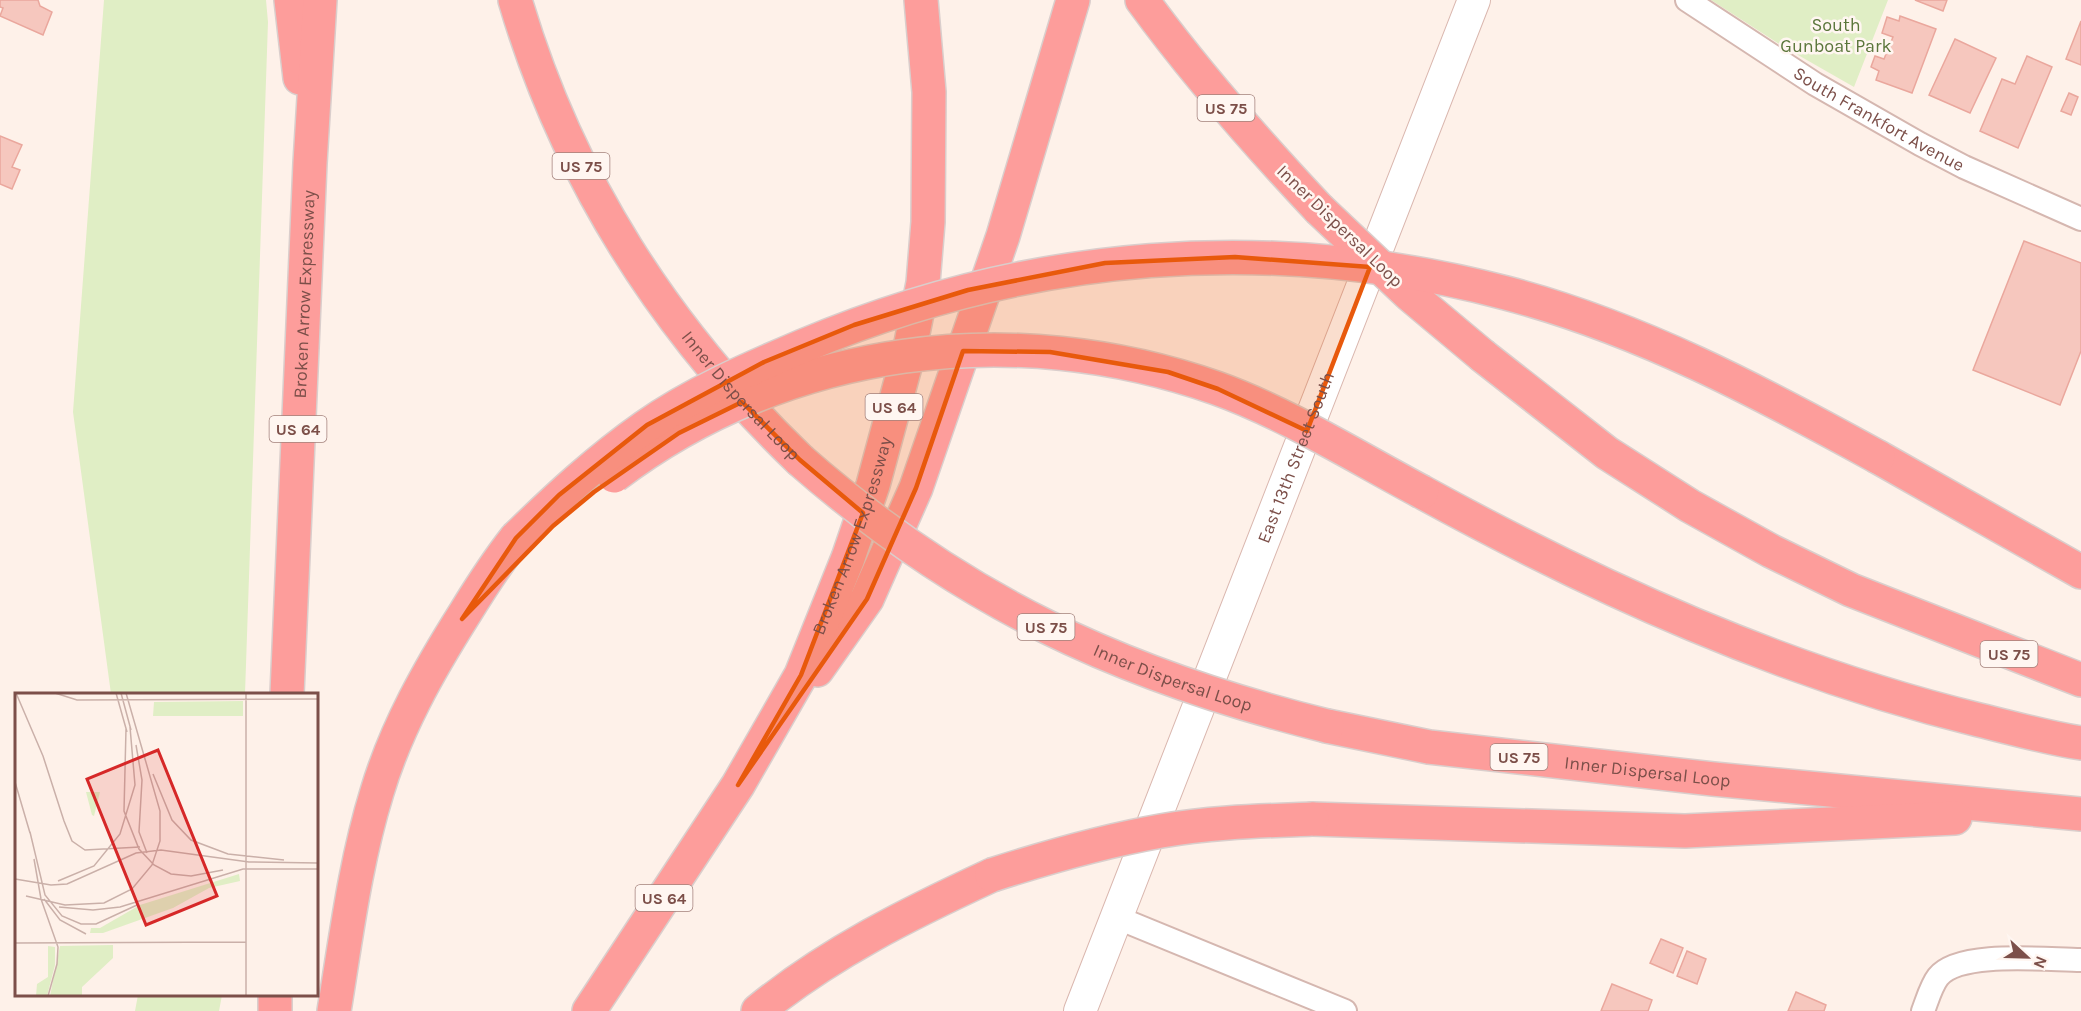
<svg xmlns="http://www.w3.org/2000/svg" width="2081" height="1011" viewBox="0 0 2081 1011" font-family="Karla,sans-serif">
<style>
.green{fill:#e0eec5}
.building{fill:#f6c7be;stroke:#eaa79d;stroke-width:1.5}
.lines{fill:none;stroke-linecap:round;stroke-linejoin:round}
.street-casing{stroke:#d5b7b0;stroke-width:26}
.secondary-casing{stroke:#dab7af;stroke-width:34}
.highway-casing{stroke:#dacecc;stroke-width:36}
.street{stroke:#fff;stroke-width:22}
.secondary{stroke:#fff;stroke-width:32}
.highway{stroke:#fd9d9b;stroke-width:33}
.highway-bridge-casing{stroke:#dacecc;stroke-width:36;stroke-linecap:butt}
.highway-bridge{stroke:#fd9d9b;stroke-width:33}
.marked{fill:#e8590c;fill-opacity:0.2;stroke:#e8590c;stroke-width:4.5;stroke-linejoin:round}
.labels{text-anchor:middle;stroke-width:5;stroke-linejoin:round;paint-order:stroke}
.shield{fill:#fff6f1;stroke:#a3817b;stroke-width:1.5}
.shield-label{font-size:16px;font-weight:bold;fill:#7c4f49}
.park-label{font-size:18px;fill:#5b763b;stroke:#fff6f1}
.street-label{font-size:18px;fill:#7c4f49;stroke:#fff6f1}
.inset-road{fill:none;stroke:#cab0a9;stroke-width:1.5}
.view{fill:#d62828;fill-opacity:0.15;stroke:#d62828;stroke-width:3}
.inset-edge{fill:none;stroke:#7c4f49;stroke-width:3}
</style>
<rect width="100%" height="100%" fill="#fef1e9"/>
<!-- green -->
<path class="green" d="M104,0H266L268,22L245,694H111L73,412Z
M1711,0H1888L1854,87L1784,47Z
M138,995V994L222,995L219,1011H135Z"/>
<!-- building -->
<path class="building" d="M0,0H38L40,6L52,12L43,35L0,16L3,8L0,7Z
M1915,0H1947L1943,11Z
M1900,16L1936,29L1912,93L1876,80L1879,71L1871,67L1875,56L1884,59L1893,37L1882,33L1887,17L1899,21Z
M2081,21V65L2066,59Z
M1955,39L1996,58L1970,113L1929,95Z
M2027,56L2052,67L2018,148L1980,131L2002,79L2015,84Z
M2069,93L2078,97L2071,115L2061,111Z
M0,136L22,145L12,167L20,170L12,189L0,184Z
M2024,241L2081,263V351L2060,405L1973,370Z
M1661,939L1683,948L1673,973L1650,963Z
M1687,951L1706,959L1697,984L1677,976Z
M1612,984L1652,1000L1648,1011H1601Z
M1796,992L1826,1005L1824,1011H1788Z"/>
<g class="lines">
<defs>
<g id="street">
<path id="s1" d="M1687,0L1815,84L1920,144L1964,167L2081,219"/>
<path d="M1118,918L1345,1011"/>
<path d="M1923,1011C1927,1001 1931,986 1938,977C1959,950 2048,960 2081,960"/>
</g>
<g id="secondary">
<path id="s2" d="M1080,1011L1474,0"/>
</g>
<g id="highway">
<path d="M291,0L300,78"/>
<path id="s3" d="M515,0C568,180 665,330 800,460"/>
<path d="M1142,0C1196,74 1256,142 1319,209"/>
<path d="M1483,356L1607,453L1690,506L1771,551L1851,590L2081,680"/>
<path d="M1878,457L2081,572"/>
<path d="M1422,492C1599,589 1783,672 1979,720C2013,728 2047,738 2081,743"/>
<path d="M817,670L867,599L916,488L1003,236L1073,0"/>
<path id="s4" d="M287,694L310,163L320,0"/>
<path id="s5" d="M1327,726L1429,747L1713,779L2081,814"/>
<path d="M1312,819L1685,831L1955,818"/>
<path d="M275,1011V994"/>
<path d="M334,1011C346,938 355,863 377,792C396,728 429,670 465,613C481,587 497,562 516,538"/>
<path id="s6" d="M589,1011L738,785L801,675L848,558L873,485L910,348L923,283L928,222L929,92L921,0"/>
<path d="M758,1011C829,953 910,913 992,875"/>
</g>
</defs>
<!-- street casing -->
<use href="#street" class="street-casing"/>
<!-- secondary casing -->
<use href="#secondary" class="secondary-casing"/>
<!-- highway casing -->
<use href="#highway" class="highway-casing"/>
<!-- street -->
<use href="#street" class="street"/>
<!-- secondary -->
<use href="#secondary" class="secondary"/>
<!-- highway -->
<use href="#highway" class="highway"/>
<defs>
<g id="highway-bridge">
<path d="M1319,209L1409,294L1483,356"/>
<path id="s7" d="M800,460C961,601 1121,675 1327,726"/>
<path d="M614,476C786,345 1014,317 1216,388C1284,412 1358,458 1422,492"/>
<path d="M516,538C557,498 598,460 645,427C693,393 749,369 803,346C1028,251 1269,231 1506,293C1639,328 1758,391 1878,457"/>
<path d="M992,875C1048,857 1104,841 1161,831C1211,822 1262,821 1312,819"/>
</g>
</defs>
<!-- highway-bridge casing -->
<use href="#highway-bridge" class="highway-bridge-casing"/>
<!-- highway-bridge -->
<use href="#highway-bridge" class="highway-bridge"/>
</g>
<!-- marked area -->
<path class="marked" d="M1235,257L1370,267L1307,431L1218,389L1168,372L1050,352L963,351L916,488L867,599L738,785L801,675L863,513L800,460L742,402L679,433L594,492L553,526L462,619L516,538L559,495L647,425L764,362L854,325L968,290L1105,263Z"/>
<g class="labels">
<!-- shield labels -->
<g class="shield">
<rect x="1197.5" y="95" width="57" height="26" rx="4.5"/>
<rect x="552.5" y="153" width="57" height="26" rx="4.5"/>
<rect x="865.5" y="394" width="57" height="26" rx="4.5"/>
<rect x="269.5" y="416" width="57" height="26" rx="4.5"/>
<rect x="1017.5" y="614" width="57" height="26" rx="4.5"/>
<rect x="1980.5" y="641" width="57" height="26" rx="4.5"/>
<rect x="1490.5" y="744" width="57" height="26" rx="4.5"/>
<rect x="635.5" y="885" width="57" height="26" rx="4.5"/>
</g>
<g class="shield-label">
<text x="1226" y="114">US 75</text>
<text x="581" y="172">US 75</text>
<text x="894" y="413">US 64</text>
<text x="298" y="435">US 64</text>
<text x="1046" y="633">US 75</text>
<text x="2009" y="660">US 75</text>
<text x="1519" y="763">US 75</text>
<text x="664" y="904">US 64</text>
</g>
<!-- park labels -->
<g class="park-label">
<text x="1836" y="31">South<tspan x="1836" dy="21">Gunboat Park</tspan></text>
</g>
<!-- street labels -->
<g class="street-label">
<text dy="6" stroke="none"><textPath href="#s1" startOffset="226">South Frankfort Avenue</textPath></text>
<text transform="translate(1340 226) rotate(44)" y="6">Inner Dispersal Loop</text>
<text dy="6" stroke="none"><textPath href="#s4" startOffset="400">Broken Arrow Expressway</textPath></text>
<text dy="6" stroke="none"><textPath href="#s3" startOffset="460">Inner Dispersal Loop</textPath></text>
<text dy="6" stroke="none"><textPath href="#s2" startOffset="594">East 13th Street South</textPath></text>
<text dy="6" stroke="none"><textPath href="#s6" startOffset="546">Broken Arrow Expressway</textPath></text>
<text dy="6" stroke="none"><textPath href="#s7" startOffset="435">Inner Dispersal Loop</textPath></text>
<text dy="6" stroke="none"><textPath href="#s5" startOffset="324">Inner Dispersal Loop</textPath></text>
</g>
</g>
<!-- overview -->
<g transform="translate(15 693)">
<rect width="303" height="303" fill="#fef1e9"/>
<path d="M228,8V23H138L139,9ZM71,99H85L79,123L77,122ZM224,181L225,188L194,195L158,215L88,240H75L76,235H85L125,212ZM98,252V265L67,294V303H35L45,253ZM33,253L40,254V272L32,303H21L22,291L33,284Z" fill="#e0eec5"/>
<path class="inset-road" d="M1,0L28,63L49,128M40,0L62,7L303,6M101,0L112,39M106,0L116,37M111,36L109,118L124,156L139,172L156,181L176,183L208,177M121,52L127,87L124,139L132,160M138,81L157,127L176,147L213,161L269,167M0,89L15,140M49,128L57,148L70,157L125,154M15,139L30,202L47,223L66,231H81L122,212M19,166L26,206L43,254L42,271L33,303M0,186L36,192L52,191L121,160L146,157L234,169L303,170M43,188L79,173L105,141L120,92L115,34M11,203L50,212L89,210L117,196L137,172L145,148V118L111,0M29,206L45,227L71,241M44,214L78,217L105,214L228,176H303M0,250L231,249M231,303V0"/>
<path class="view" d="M143,57L202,203L131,232L72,86Z"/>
<rect width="303" height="303" class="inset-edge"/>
</g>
<!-- north arrow -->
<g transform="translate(2027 957) rotate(112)" stroke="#fff6f1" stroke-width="4.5" paint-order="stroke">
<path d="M0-4.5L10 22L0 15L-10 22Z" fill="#7c4f49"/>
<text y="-9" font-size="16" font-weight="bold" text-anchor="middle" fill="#7c4f49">N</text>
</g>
</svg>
